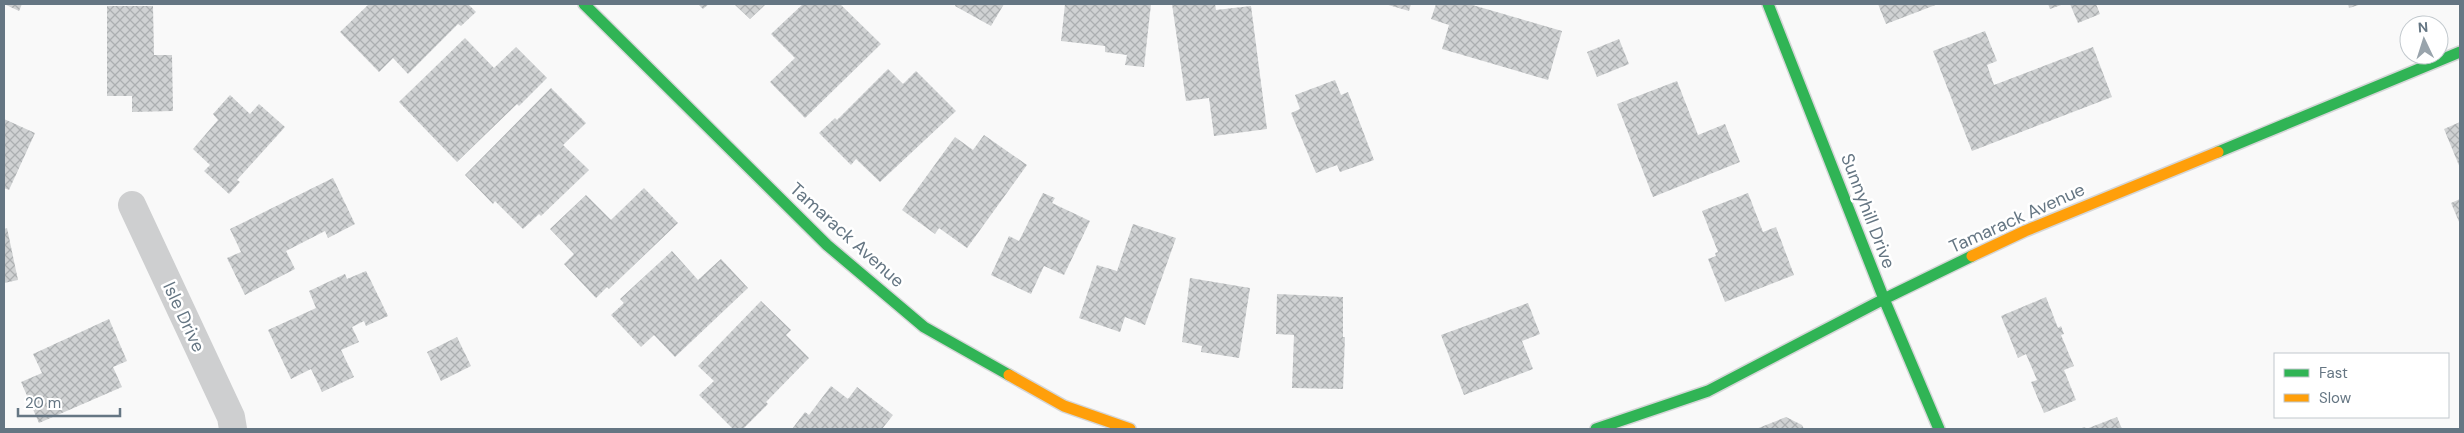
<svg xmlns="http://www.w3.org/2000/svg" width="2464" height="433" viewBox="0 0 2464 433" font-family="'DM Sans',sans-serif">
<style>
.building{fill:url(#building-cross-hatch)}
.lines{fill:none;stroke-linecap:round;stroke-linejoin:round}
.fast-casing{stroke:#d5d6d7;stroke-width:14}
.slow-casing{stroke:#d5d6d7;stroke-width:14}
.street{stroke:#cecfd0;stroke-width:28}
.fast{stroke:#30b455;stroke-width:11}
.slow{stroke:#ff9f0a;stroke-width:11}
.labels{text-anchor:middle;stroke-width:5;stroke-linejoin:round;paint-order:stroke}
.street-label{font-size:18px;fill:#657683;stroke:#fff}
</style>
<defs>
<pattern id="building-cross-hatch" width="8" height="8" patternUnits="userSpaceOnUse" patternTransform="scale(1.25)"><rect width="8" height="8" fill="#d0d2d3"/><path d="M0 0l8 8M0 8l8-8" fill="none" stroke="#acafb1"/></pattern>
</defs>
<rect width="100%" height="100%" fill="#f9f9f9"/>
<!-- building -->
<path class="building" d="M4,4H22L19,11Z
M369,4H468L476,12L461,26L458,24L408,74L393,58L379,72L340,32Z
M698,4H709L703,9Z
M734,4H766L750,19Z
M803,4H840L881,44L805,118L770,82L795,58L771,34Z
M956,4H1004L991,26L955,6Z
M1065,4H1151L1144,67L1125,65L1127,55L1105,52V46L1061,41Z
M1172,4H1215L1216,10L1251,6L1267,129L1214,136L1209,98L1186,101Z
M1385,4H1411L1409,11Z
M1436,4H1469L1562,31L1548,80L1442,49L1449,25L1431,19Z
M1878,4H1938L1886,24Z
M2048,4H2064L2050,9Z
M2070,4H2096L2100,14L2078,23Z
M2348,4H2362L2349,8Z
M107,6H153L154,55H172L173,111L132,112V96H107Z
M1985,31L1997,61L1987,65L1994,85L2093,47L2112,97L1972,151L1933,51Z
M465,38L494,68L516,47L547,78L519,106L517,104L457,162L399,102Z
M1619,39L1629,64L1597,77L1587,52Z
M888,69L903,84L916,71L956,111L880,182L856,159L851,165L819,133L835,118L837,120Z
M1335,80L1341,95L1348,92L1374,160L1340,172L1337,165L1316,173L1291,113L1300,109L1295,95Z
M1677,81L1698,135L1725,124L1740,162L1653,197L1617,104Z
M551,88L586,123L563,145L589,170L541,216L539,214L523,229L495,201L493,204L465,175Z
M230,95L250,114L259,104L285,127L237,180L240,182L229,194L204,171L210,165L193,149L218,120L213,114Z
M4,119L35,133L9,190L4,188Z
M2460,122V168L2444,129Z
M984,135L1027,165L967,248L939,228L935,234L902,210L955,137L973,150Z
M333,178L355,224L328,238L325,231L286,251L295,269L245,295L227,258L241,252L230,229Z
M644,188L678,223L609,289L607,287L596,298L564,264L574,254L550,229L586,195L611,220Z
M1043,193L1055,198L1052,203L1090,221L1064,275L1044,266L1031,294L991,275L1009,236L1019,241Z
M1748,193L1763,232L1776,227L1794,275L1725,302L1708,259L1716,256L1715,253L1718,252L1702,211Z
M2460,199V224L2451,203Z
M1133,224L1176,238L1145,325L1125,317L1120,332L1079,318L1097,265L1117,271Z
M7,228L18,280L4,283V229Z
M672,251L698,280L721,259L748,288L675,357L654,335L641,347L611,315L624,303L620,299Z
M366,271L388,316L366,326L364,321L352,327L359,342L341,350L354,377L322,392L311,369L291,379L268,330L316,308L309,291L345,274L347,279Z
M1190,278L1250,288L1239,358L1201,352L1202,346L1182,342Z
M1277,294L1343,297V337H1345L1343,389L1292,388L1294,335L1276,334Z
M2046,297L2058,328L2061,326L2064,334L2061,335L2074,366L2064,370L2076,400L2044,413L2031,382L2037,380L2026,354L2018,358L2001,316Z
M761,301L791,330L786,335L809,358L766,402L768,404L743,429H733L699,395L714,381L698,366Z
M1528,303L1540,334L1522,341L1533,369L1464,395L1441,335Z
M109,319L127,361L113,367L122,387L39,423L21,382L42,373L33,354Z
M457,337L471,366L441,381L427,352Z
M831,386L848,399L857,387L893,415L882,429H792L805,412L809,415Z
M1786,417L1802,425L1804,429H1756Z
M2117,417L2122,429H2079L2085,427L2086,429Z"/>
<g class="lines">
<defs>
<path id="fast" d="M584,4L827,245L924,327L1009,375
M1768,4L1884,299L1939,429
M2218,152L2460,52
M1596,429L1708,391L1884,299L1972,256"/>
<path id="slow" d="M1972,256L2025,231L2218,152
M1009,375L1064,406L1130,429"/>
</defs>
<!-- fast casing -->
<use href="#fast" class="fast-casing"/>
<!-- slow casing -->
<use href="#slow" class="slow-casing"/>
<!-- street -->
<path class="street" d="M132,205L231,417L233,429"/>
<!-- fast -->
<use href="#fast" class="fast"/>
<!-- slow -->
<use href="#slow" class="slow"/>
</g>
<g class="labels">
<!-- street labels -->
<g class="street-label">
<text transform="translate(1868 211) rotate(69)" y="6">Sunnyhill Drive</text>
<text transform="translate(2017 218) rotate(-24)" y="6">Tamarack Avenue</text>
<text transform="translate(847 235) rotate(42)" y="6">Tamarack Avenue</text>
<text transform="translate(184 317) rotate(65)" y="6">Isle Drive</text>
</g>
</g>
<!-- border -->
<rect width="2464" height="433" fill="none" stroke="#657683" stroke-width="10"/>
<!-- legend -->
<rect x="2274" y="353" width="175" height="65" fill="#ffffff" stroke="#c1c8cd"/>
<rect x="2284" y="369" width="25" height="8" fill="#30b455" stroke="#c1c8cd"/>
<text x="2319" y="378" font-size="15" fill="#657683">Fast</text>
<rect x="2284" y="394" width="25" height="8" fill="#ff9f0a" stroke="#c1c8cd"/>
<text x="2319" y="403" font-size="15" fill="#657683">Slow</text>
<!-- north arrow -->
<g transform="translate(2424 40) rotate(356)"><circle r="24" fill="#ffffff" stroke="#c1c8cd"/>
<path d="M0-4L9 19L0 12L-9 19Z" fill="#99a4ac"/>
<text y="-8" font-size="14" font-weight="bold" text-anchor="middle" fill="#657683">N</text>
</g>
<!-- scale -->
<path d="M18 408v8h102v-8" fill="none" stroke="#657683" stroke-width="2.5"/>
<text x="25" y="408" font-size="15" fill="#657683" stroke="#ffffff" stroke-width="4" paint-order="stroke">20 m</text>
</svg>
